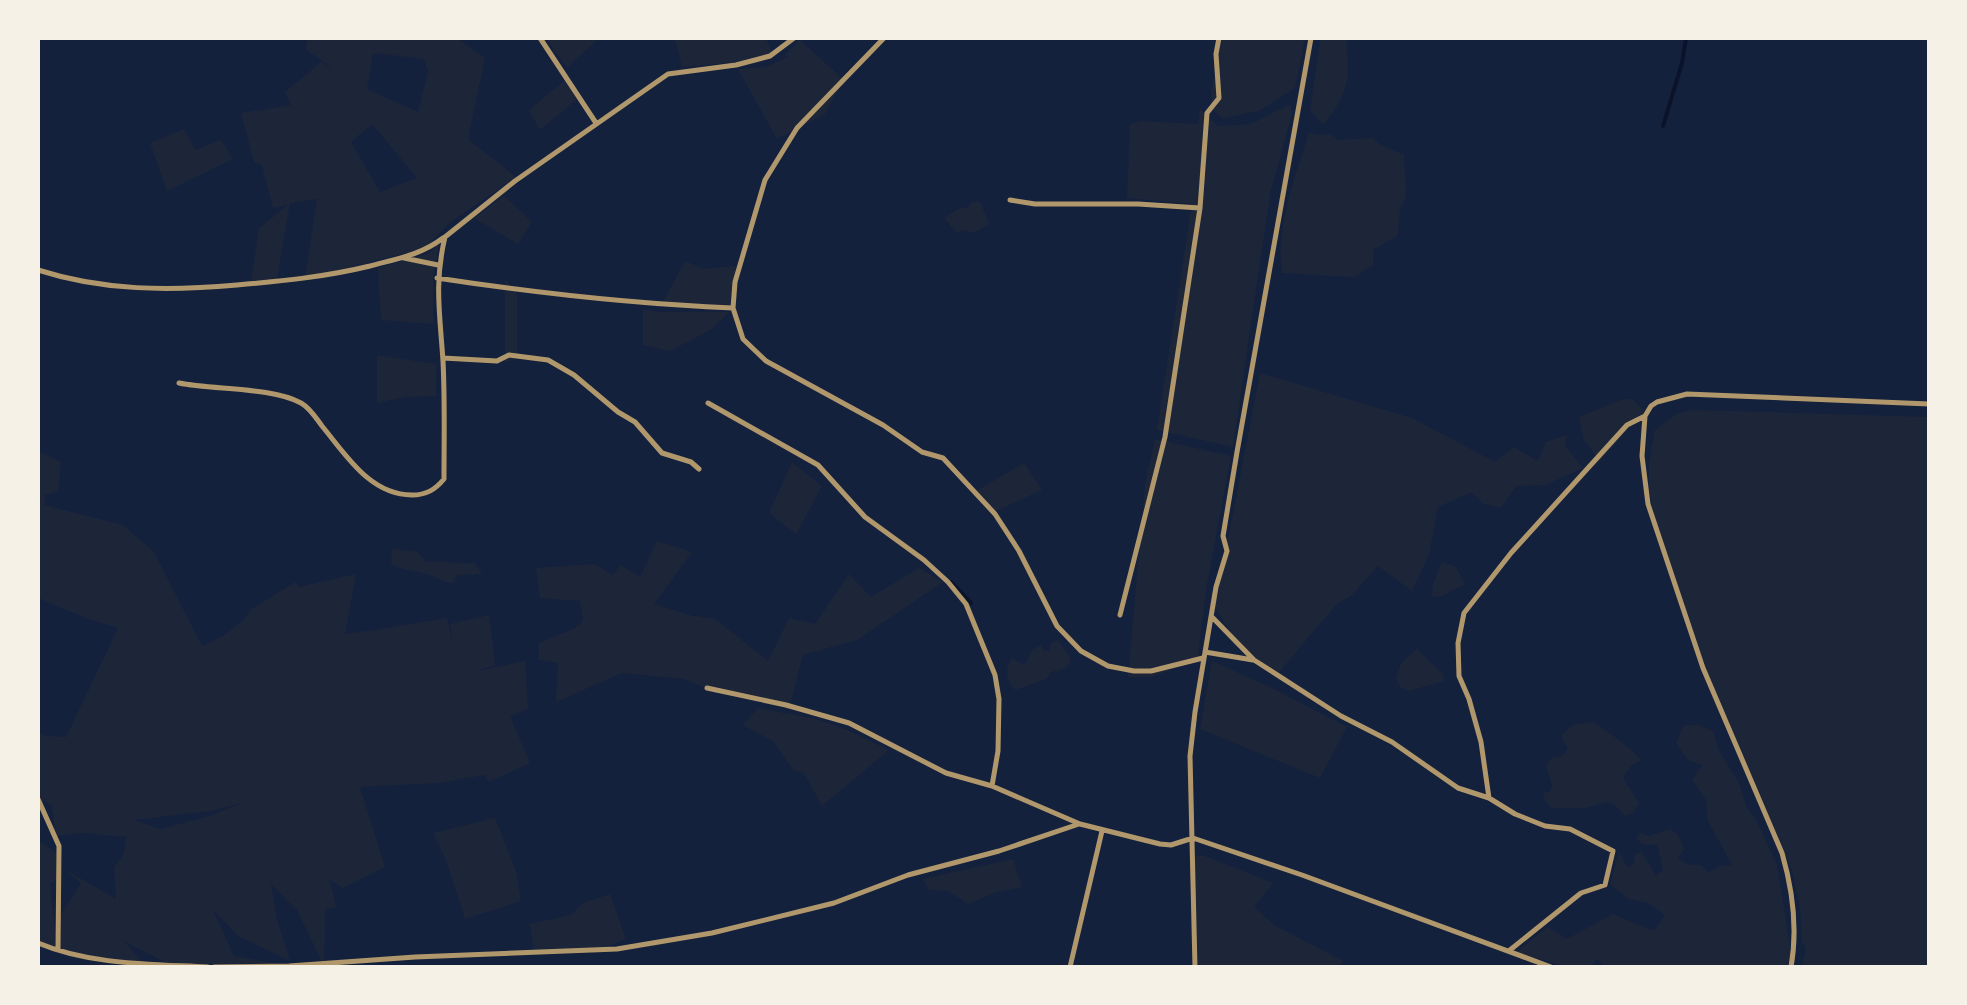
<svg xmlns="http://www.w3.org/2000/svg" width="1967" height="1005" viewBox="0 0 1967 1005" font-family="Lora,serif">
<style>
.green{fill:#1d2539;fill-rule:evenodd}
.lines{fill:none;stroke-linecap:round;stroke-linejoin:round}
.stream{stroke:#0b132b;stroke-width:4}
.minor{stroke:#b1986c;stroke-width:5}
</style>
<rect width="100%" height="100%" fill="#14213d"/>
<!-- green -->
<path class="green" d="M308,38H456L485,58L468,139L516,177L448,224L425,248L315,276L305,277L317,199L290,203L277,279L251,281L259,228L288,205L273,208L262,165L254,162L241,113L291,105L285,92L321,62L334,69L305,49ZM373,53L424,59L428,72L418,112L367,89ZM372,124L417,178L380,192L351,142Z
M546,38H599L567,68Z
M675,38H766L772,53L733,63L682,67Z
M1222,38H1305L1295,88L1259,111L1223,118L1211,109V93Z
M1321,38H1346C1349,81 1351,90 1323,125L1310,110Z
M800,40L844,80L825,114L777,139L738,69L766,67L788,57L785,55Z
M565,80L577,99L540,130L529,110Z
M1288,105L1291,106L1292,114L1270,194L1233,447L1157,430L1192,204L1127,198L1130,124L1141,121L1198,124L1200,109L1218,126L1251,124Z
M184,129L195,150L221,140L233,159L167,191L150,143Z
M1309,132L1316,135L1330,134L1338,140L1372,138L1381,145L1404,155L1406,196L1400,208L1398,235L1373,250V265L1355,277L1282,273C1275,226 1296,176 1309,132Z
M504,196L532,222L518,244L474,218Z
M980,201L989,224L974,233L965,230L957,233L944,218L960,208H968L972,202Z
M439,242L433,281V324L381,320L378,268L430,253Z
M685,261L704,269L736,266L730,305L662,304Z
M505,280L517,294V359L505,362Z
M643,309L660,312H730L710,330L670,351L643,345Z
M377,355L436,364V396L406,397L377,403Z
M1260,373L1412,418L1495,462L1514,447L1538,461L1546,442L1567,435L1565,446L1583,468L1545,485L1516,486L1501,508L1484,504L1472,492L1438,507L1429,555L1412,591L1378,566L1352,595L1336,605L1275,677C1249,659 1231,635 1215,607Z
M1623,399H1633L1644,411L1600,461L1584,440L1579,417Z
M1692,410L1929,417V967H1802L1806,948L1802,942L1800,909L1792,870L1712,688L1656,530L1649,489V462L1655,430L1678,413Z
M1155,439L1231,456L1206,590L1198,658L1152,677H1128L1145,485Z
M38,451L61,462L58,491L45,495L44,505L123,525L154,552L202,646L223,636L243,621L250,610L295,582L299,587L356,574L345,634C379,630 412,623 447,618L453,645L450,624L489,615L495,665L476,671L525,661L528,709L510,716L530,763L489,782L485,775L439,783L360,787L385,867L343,888L330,880L336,908L325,909L324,966L297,910L271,884L277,919L290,961L238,936L213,910L234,956L294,967H174L124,941L146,966L78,959L38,944V840L56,853V864L62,875L50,884L55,931L61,942L56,910L62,913L81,883L64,869L116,899L114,867L124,854L126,837L83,833L55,836L52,805L38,798V731L46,736L66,737L118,628L91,620L38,598ZM242,803L209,816L161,829L134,820L210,811Z
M792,462L822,486L796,534L769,513Z
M1024,463L1042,490L992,513L976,491Z
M657,541L692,552L654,604L689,615L715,619L768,661L789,618L815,624L849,574L871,597L919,568L943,582L857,640L803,655L789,709L713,691L684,679L622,673L556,702L558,663L539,660V643L576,628V624L578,627L583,620L580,601L540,598L536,568L594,564L613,575L620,565L640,577Z
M392,549L418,552L426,562C443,559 457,565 475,563L482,574L457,575L453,583C444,583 441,579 433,576C418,571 405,571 391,564Z
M1442,562L1456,567L1465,584L1442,596L1432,597L1433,584Z
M1058,640L1071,658C1068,670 1061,670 1051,672L1046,679L1015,690C1006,679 1004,670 1012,658L1022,664L1026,663L1032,650L1041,645L1044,651H1049L1050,644Z
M1417,649L1443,674L1444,681L1409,691L1401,688L1396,678L1401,663Z
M1212,661L1268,686L1347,727L1320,778L1200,729Z
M758,708L816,719L845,729L889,750L822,806L804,773L793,770L774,742L743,725Z
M1591,722C1602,726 1635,751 1641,760L1631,766L1623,778L1639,803L1633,813L1625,816C1608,795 1607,803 1585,808C1575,809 1563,808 1552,808L1543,799L1545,792H1550L1552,786L1546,765L1552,758L1561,757L1568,749L1561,736L1573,725Z
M1684,725H1698L1713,731L1719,751L1739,783L1747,808L1755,818L1777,865L1791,952L1787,967H1607L1597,959L1591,967H1566L1517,952L1547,927L1567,939L1613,914L1648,929L1655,930L1665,915L1649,903L1628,899L1610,884L1619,851L1627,867L1634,864L1635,854L1642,852L1656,876L1663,870L1658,845L1643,844L1636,839L1640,833L1649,836L1670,829L1678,835L1684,849L1678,858L1687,865H1701L1708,873L1720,866L1732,865L1708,821L1706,800L1692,779L1702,765L1688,760L1676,743Z
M495,818L516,871L521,901L465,919L446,860L433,833Z
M1202,855L1273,883L1254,907L1274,925L1343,961L1337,967H1198L1194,861L1195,857Z
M1013,859L1022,887L994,893L968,904L948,891L929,890L923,879Z
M610,894L626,939L595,951L534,950L530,924L571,915L583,903Z"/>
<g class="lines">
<!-- stream -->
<path class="stream" d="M1663,126L1682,63L1686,38
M951,582L971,603"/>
<!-- minor -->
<path class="minor" d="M540,38L596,123
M884,38L797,128L765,180L735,282L733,308L743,339L766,361L883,425L922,452L943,458L995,514L1019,551L1057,626L1081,651L1108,666L1134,671H1151L1203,658
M1010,200L1035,204H1138L1200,208
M404,258L438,265
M38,270C103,291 169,291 237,285C282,281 325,277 370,266C396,259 421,255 443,238
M437,278C535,293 634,304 733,308
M443,358L497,361L509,355L548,360L574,375L618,412L635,422L662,453L691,462L699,469
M179,383C213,390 272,387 301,403C310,408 316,418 322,426C346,455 370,495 412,495C426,495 435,490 444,479C444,440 445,400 443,361C440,315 434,283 445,237L515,181L668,74L736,65L770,56L794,38
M708,403L818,465L865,517L924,560L948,582L966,604L995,675L999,699L998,751L992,786
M1120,615L1165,437L1200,208L1207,113L1219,98L1216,54L1219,38
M1212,617L1254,660L1341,716L1392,742L1458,788L1489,798L1515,814L1545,826L1570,829L1613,851L1605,885L1581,893L1510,950
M1205,652L1253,660
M707,688L786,705L849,723L946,773L992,786L1080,824L1160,844L1171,845L1193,838L1302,875L1551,967
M1489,798L1481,742L1469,699L1459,676L1458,643L1464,613L1511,553L1627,425L1645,416
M38,799L59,846L58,950
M38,943C90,965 152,964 208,967
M214,967L289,966L415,957L617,949L712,933L834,903L908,875L999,851L1079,824
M1070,967L1102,831
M1195,967L1190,756L1195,712L1216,587L1227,551L1223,536L1237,452L1311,38
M1791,967C1798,928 1793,891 1782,853L1703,668L1648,504L1642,456L1645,416L1651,406L1657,402L1687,394L1929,404"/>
</g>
<!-- border -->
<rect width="1967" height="1005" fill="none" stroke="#f6f1e7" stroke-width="80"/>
</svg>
